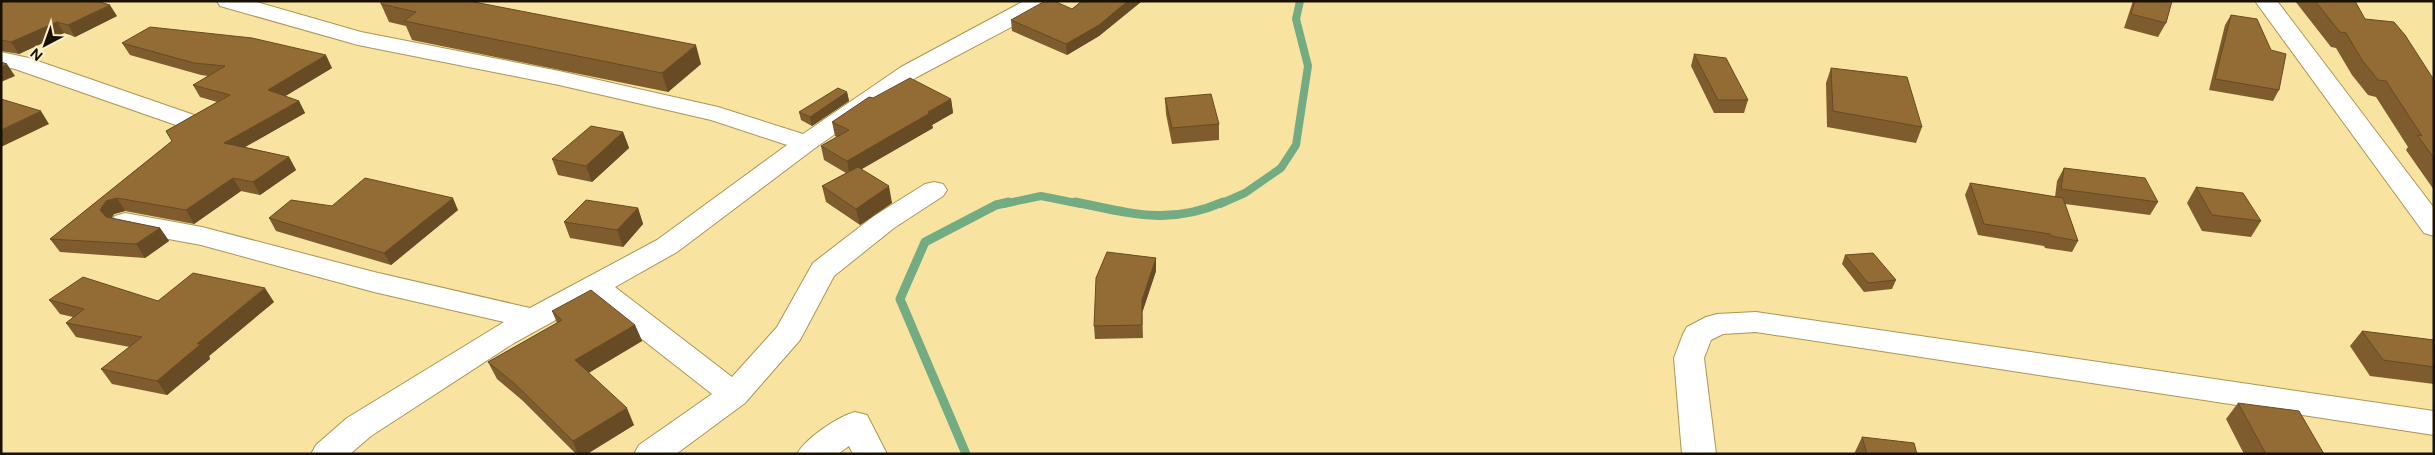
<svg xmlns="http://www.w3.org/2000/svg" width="2435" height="455" viewBox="0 0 2435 455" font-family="Figtree,sans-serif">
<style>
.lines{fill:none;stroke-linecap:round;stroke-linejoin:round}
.stream-far1{stroke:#73ac83;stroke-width:8}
.stream{stroke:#73ac83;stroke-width:9}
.minor-casing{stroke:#aa9655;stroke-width:2}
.minor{fill:#fff;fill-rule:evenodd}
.wall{fill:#7e5c2d}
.shaded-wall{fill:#674b24}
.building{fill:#936b34;stroke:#674b24}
</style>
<rect width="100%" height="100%" fill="#f8e3a0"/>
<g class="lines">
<!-- stream-far1 -->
<path class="stream-far1" d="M1003,204L1041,196L1081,204
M1220,204L1245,193L1281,168L1296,145L1308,66L1296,19L1300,1"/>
<!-- stream -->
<path class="stream" d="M1075,202C1130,213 1168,226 1223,202
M966,454L900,299L925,242L996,205L1009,202"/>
<defs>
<path id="minor" d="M217,1H253L361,32L559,71L718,107L803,134L901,67L1024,1H1050L1032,16L917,77L815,148L677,252L615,287L732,377L777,327L813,263L874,216L925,184L934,182L943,184L947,190L943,196L894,228L834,276L800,340L745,403L676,454H634L639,445L712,394L592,300L514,343L371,436L350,454H311L316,445L347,418L504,322L374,292L201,245L125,231L115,228L111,222L115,216L125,213L202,227L374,272L530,308L657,240L787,145L711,120L559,85L358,45L220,6Z
M2255,1H2277L2434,208V236L2424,233Z
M1,52L29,58L194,115L197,120L194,125L185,127L176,125L15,69L1,66Z
M1756,312L2434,411V435L1756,332L1723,334L1711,340L1704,358L1716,454H1682L1674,358L1683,334L1687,327L1706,317L1717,314Z
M855,412L867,415L887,454H853L849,446L838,454H797C806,438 837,417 855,412Z"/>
</defs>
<!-- minor casing -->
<use href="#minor" class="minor-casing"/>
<!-- minor -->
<use href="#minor" class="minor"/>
</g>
<!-- wall -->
<path class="wall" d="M1,1L117,16L75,37L64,33L19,54L1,51Z
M1082,1H1142L1099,36L1067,55L1012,31L1011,20L1072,9Z
M2133,1H2172L2166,23L2158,37L2124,28Z
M2295,1H2355L2365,19L2434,80V190L2406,150L2408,147L2376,97L2368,95L2352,75L2336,48L2331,47Z
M381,4L701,64L668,92L412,40L406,26L389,22Z
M2231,15L2279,90L2273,101L2209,90L2225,25Z
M122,43L332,68L285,96L299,101L305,113L245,147L289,157L296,170L260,195L241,191L194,224L125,211L114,214L112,218L160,228L169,241L145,258L60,252L50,239L172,141L166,131L217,102L200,97L193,85L208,76L201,75L130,55Z
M1694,54L1748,100L1744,113H1714L1691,66Z
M1831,68L1922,127L1916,143L1827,127L1826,83Z
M847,92L849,101L812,126L801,120L799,112Z
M873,98L951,99L953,113L932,125L933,128L861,169L892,203L860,225L826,202L822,186L846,173L824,160L821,146L837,137L835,136L832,122Z
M1165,98L1219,124V140L1172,144L1166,114Z
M623,132L629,148L592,182L558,175L552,159Z
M2064,168L2158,202L2150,215L2065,204L2078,241L2072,252L2045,248L2044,246L1978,235L1965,195L1970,183L2055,197L2057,181Z
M2196,187L2261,221L2251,237L2202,231L2187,203Z
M638,208L643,224L623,247L570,238L564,222Z
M458,210L391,265L276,231L269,218Z
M1845,255L1896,280L1892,289L1864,292L1842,264Z
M1156,258V271L1142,313L1143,338L1095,339L1094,326Z
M49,300L158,301L274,302L209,356L210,359L167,395L112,384L101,369L130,347L76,337L66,323L73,317L60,314Z
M552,311L635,325L642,341L588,373L634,425L587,454H576L523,401L497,379L488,362L557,323Z
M2362,331L2434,340V384L2370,376L2350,346Z
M2238,403L2324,454H2244L2226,419Z
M1862,437L1917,454H1854Z"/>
<!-- shaded-wall -->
<path class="shaded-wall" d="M1128,1H1142L1099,36L1067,55L1066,44Z
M110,5L117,16L75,37L68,25Z
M57,22L64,33L19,54L11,42Z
M696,45L701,64L668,92L662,73Z
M326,55L332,68L274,103L268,90Z
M7,64L15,76L1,82V67Z
M847,92L849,101L812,126L810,117Z
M951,99L953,113L932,125L933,128L850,176L847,161Z
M299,101L305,113L231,155L224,143Z
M41,111L49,124L1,147V130Z
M623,132L629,148L592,182L586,166Z
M289,157L296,170L260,195L253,182Z
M233,178L241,191L194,224L186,210Z
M889,186L892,203L860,225L856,209Z
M117,198L125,211L114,214L109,223L100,210L106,201Z
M453,198L458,210L391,265L384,253Z
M638,208L643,224L623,247L617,230Z
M160,228L169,241L145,258L136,244Z
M1156,258V271L1142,313L1143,338L1142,300Z
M265,288L274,302L209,356L210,359L167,395L157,381L197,344Z
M635,325L642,341L582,377L575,360Z
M627,408L634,425L587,454H578L573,441Z"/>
<!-- building -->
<path class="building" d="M1,1H97L110,5L68,25L57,22L11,42L1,40Z
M381,1H469L696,45L662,73L404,21L416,12L381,4Z
M1045,1H1054L1072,9L1082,1H1128L1099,25L1066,44L1011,20Z
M2135,1H2172L2166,23L2131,14Z
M2315,1H2355L2365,19L2394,22L2405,35L2434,80V158L2417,135L2422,136L2386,81L2378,80L2362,60L2346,33L2340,32Z
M2231,15L2257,19L2271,50L2286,54L2279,90L2215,79Z
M150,27L252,38L326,55L268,90L299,101L224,143L289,157L253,182L233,178L186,210L117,198L106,201L100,210L106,217L160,228L136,244L50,239L172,141L166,131L230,95L193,85L225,66L194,63L122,43Z
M1694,54L1726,58L1748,100H1718Z
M1,62L7,64L1,67Z
M1831,68L1907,77L1922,127L1833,111Z
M910,78L951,99L928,112L930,113L847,161L821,146L849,130L832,122L869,97L873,98Z
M838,88L847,92L810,117L799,112Z
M1211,94L1219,124L1172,128L1165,98Z
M1,99L41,111L1,130Z
M591,126L623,132L586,166L552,159Z
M858,167L889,186L856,209L822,186Z
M2064,168L2145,178L2158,202L2061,189Z
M365,178L453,198L384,253L269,218L291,200L332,206Z
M1970,183L2063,198L2078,241L2051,236L2050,234L1984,224Z
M2196,187L2243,193L2261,221L2212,215Z
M586,200L638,208L617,230L564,222Z
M1107,252L1156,258L1142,300V325L1094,326L1096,278Z
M1873,253L1896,280L1868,283L1845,255Z
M193,273L265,288L197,344H201L157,381L101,369L142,337L66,323L84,309L49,300L83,277L158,301Z
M591,290L635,325L575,360L627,408L573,441L515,384L488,362L562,320L552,311Z
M2362,331L2434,340V367L2383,360Z
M2238,403L2299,411L2324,454H2266Z
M1862,437L1914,443L1917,454H1867Z"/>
<!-- border -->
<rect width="2435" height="455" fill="none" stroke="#181000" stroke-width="5"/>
<!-- north arrow -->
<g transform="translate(45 45) rotate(221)" stroke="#fdf1c9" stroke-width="4" paint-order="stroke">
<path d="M0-4L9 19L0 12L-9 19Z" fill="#181000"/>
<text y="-8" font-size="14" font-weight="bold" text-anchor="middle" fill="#181000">N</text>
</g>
</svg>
